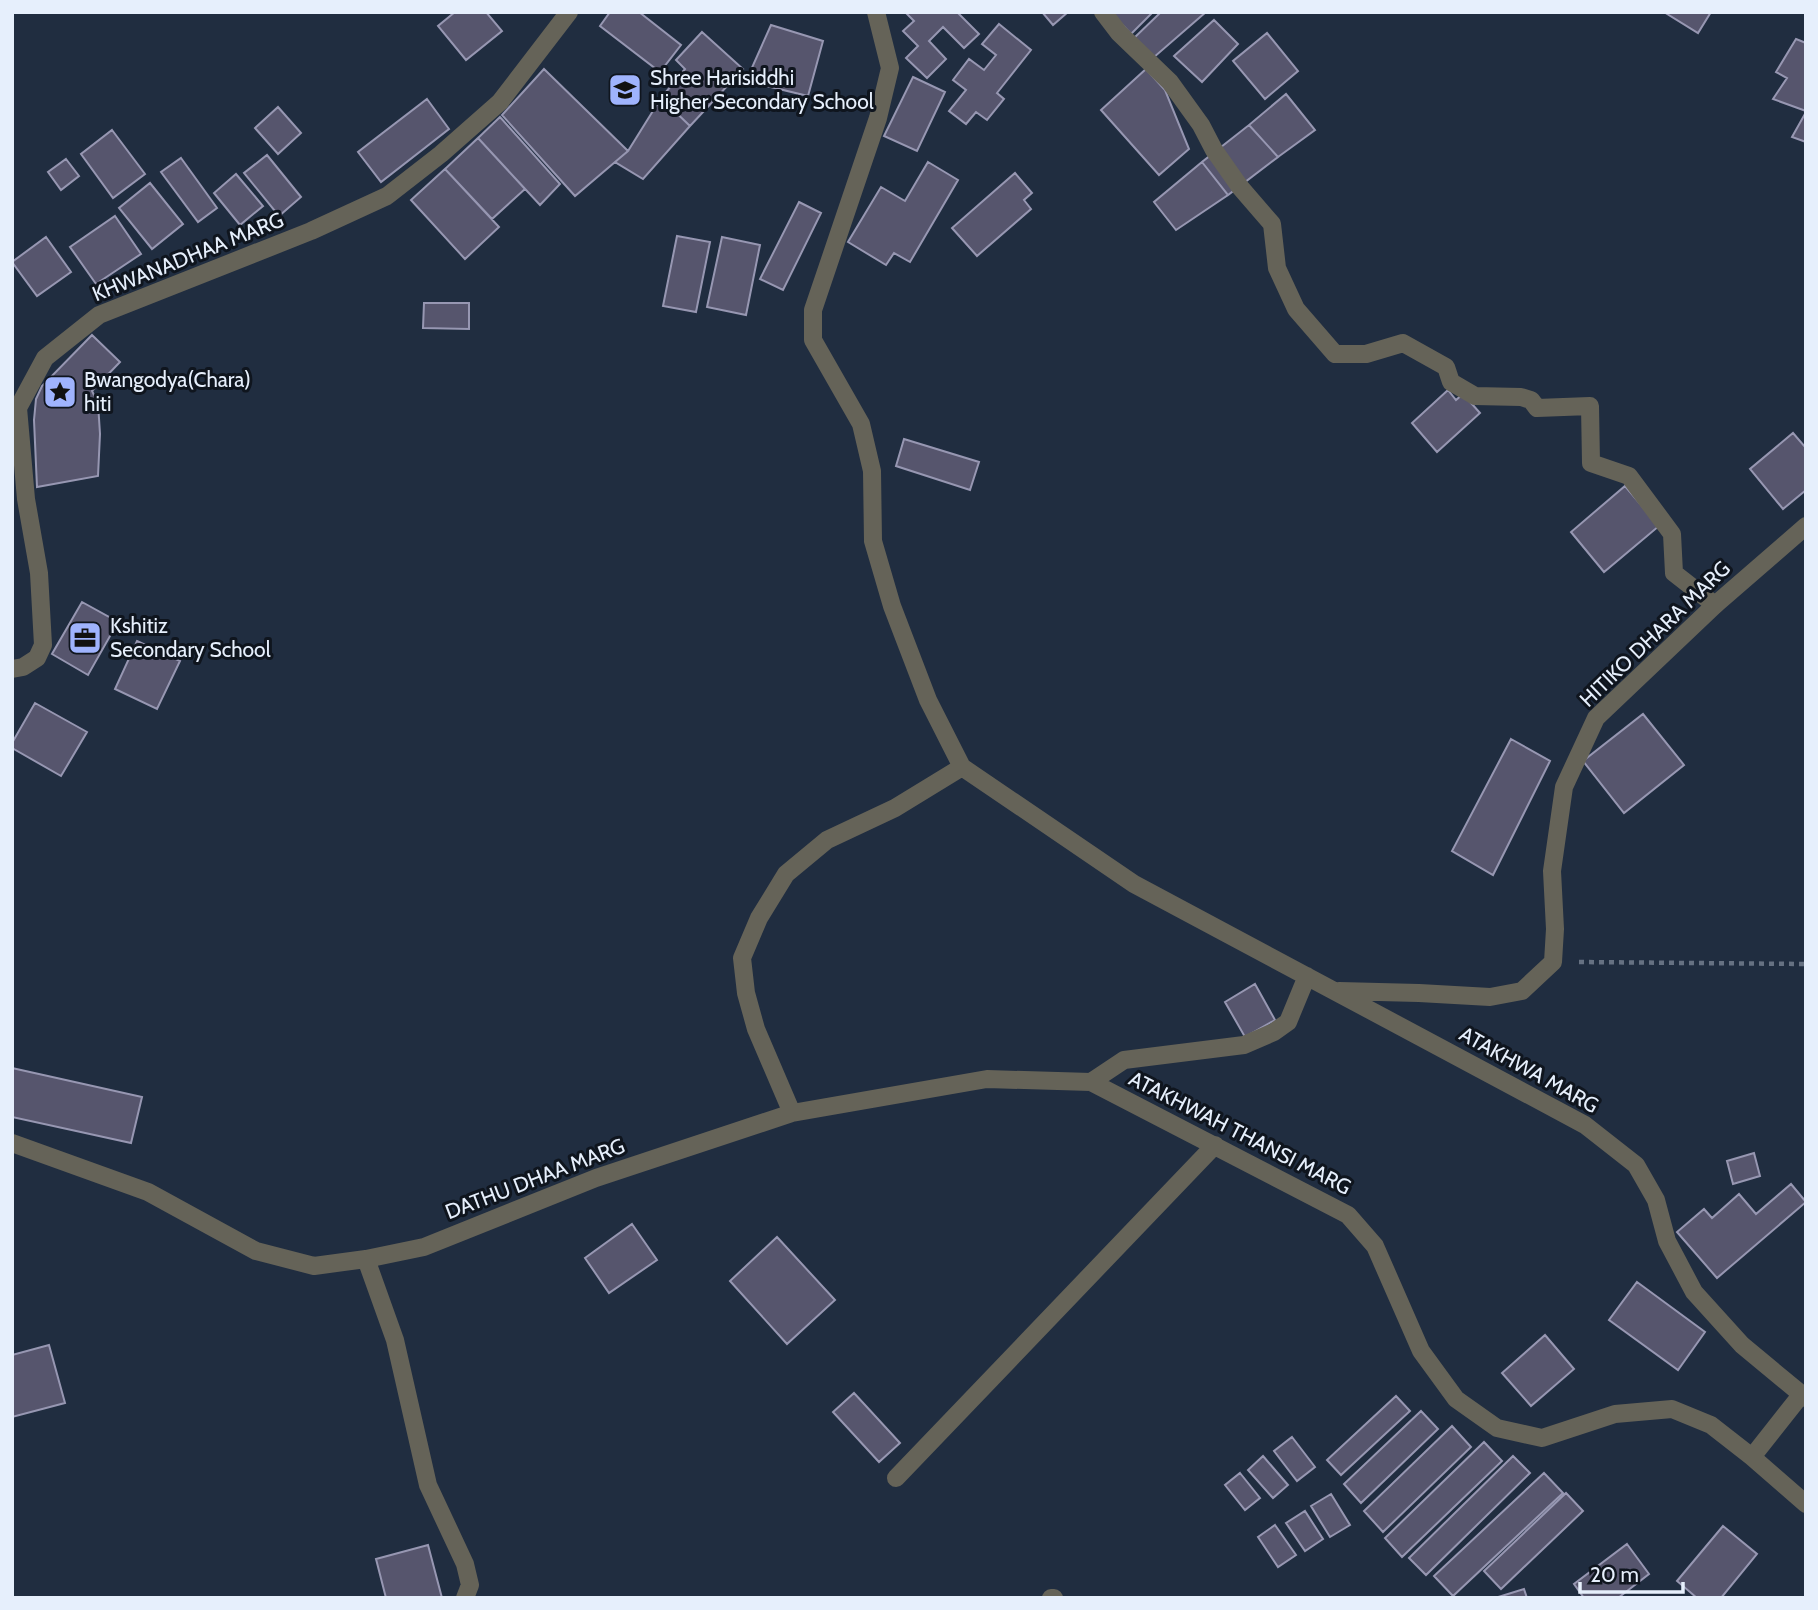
<svg xmlns="http://www.w3.org/2000/svg" width="1818" height="1610" viewBox="0 0 1818 1610" font-family="Cabin,sans-serif">
<style>
.building{fill:#56556d;stroke:#9797b2;stroke-width:2}
.lines{fill:none;stroke-linecap:round;stroke-linejoin:round}
.path{stroke:#667182;stroke-width:4.5;stroke-dasharray:5 5;stroke-linecap:butt}
.pedestrian{stroke:#656358;stroke-width:18}
.minor{stroke:#656358;stroke-width:18}
.tertiary{stroke:#656358;stroke-width:18}
.labels{text-anchor:middle;stroke-width:6;stroke-linejoin:round;paint-order:stroke}
.poi-label{font-size:21px;fill:#e6effc;stroke:#0f151e;text-anchor:start}
.street-label{font-size:21px;fill:#e6effc;stroke:#0f151e}
</style>
<rect width="100%" height="100%" fill="#202d40"/>
<!-- building -->
<path class="building" d="M455,12H486L502,31L466,60L438,26Z
M610,12H639L681,45L660,72L600,26Z
M905,12H957L979,34L964,48L943,27L929,41L946,59L927,78L906,58L918,46L903,31L914,21Z
M1042,12H1068L1053,25Z
M1110,12H1153L1131,34Z
M1161,12H1206L1153,58L1133,39Z
M1664,12H1711L1698,33Z
M1214,20L1238,44L1202,82L1174,56Z
M999,24L1031,50L997,93L1004,99L987,120L976,112L966,124L949,111L966,90L953,80L969,59L984,70L996,55L982,44Z
M771,25L823,41L808,96L746,81Z
M702,32L743,69L690,126L661,98L685,69L676,60Z
M1267,33L1298,71L1265,99L1233,61Z
M1796,39L1806,43V111L1773,99L1787,78L1776,72Z
M544,69L628,151L575,196L502,115Z
M1146,69L1165,90L1189,149L1159,175L1101,110Z
M913,77L945,92L917,151L884,136Z
M1286,94L1315,130L1278,157L1249,125Z
M661,98L690,126L643,179L615,162L628,151Z
M427,99L449,129L381,182L358,152Z
M278,107L301,133L278,154L255,128Z
M1806,112V142L1792,137Z
M500,117L560,184L540,205L478,138Z
M1249,125L1278,157L1228,195L1202,162Z
M112,130L145,174L113,198L81,154Z
M478,138L525,189L492,219L445,169Z
M267,155L301,197L279,216L244,173Z
M181,158L217,208L198,222L161,172Z
M66,159L79,176L61,190L48,172Z
M928,162L958,180L910,262L894,253L886,265L848,242L881,187L905,201Z
M1202,162L1228,195L1176,230L1154,202Z
M445,169L499,227L465,259L411,200Z
M1015,173L1032,193L1024,200L1031,209L977,256L952,228Z
M236,174L263,206L240,225L214,193Z
M150,183L183,224L152,249L119,208Z
M799,202L821,213L783,290L760,279Z
M115,216L141,254L96,284L70,247Z
M677,236L710,242L696,312L663,306Z
M46,237L71,272L37,296L12,262Z
M722,237L760,245L746,315L707,307Z
M424,303H469V329L423,328Z
M92,335L120,362L92,391L98,403L100,434L98,476L37,487L34,420L36,399L42,386Z
M1448,390L1456,400L1463,394L1480,413L1437,452L1412,423Z
M1793,433L1806,448V490L1783,509L1750,469Z
M904,439L979,462L970,490L896,466Z
M1625,486L1659,526L1604,572L1571,532Z
M82,602L118,622L88,675L52,654Z
M137,641L180,661L157,709L115,689Z
M35,703L87,732L61,776L12,748V743Z
M1643,714L1684,765L1624,813L1583,761Z
M1511,739L1550,761L1493,875L1452,851Z
M1255,984L1275,1020L1245,1037L1225,1002Z
M12,1068L142,1097L131,1143L12,1117Z
M1754,1153L1760,1176L1733,1184L1727,1161Z
M1791,1184L1806,1202L1717,1278L1677,1232L1704,1209L1712,1218L1739,1194L1756,1214Z
M632,1224L657,1260L609,1293L585,1258Z
M777,1237L835,1300L787,1344L730,1281Z
M1637,1282L1705,1332L1678,1370L1609,1320Z
M1545,1335L1574,1369L1531,1406L1502,1373Z
M49,1345L65,1403L12,1417V1355Z
M854,1393L900,1443L879,1462L833,1412Z
M1396,1396L1410,1411L1341,1475L1327,1460Z
M1421,1411L1438,1429L1361,1503L1344,1484Z
M1452,1426L1471,1447L1383,1532L1364,1511Z
M1292,1437L1315,1467L1297,1481L1274,1451Z
M1484,1442L1502,1461L1402,1557L1385,1538Z
M1263,1456L1288,1485L1273,1498L1248,1470Z
M1513,1456L1530,1473L1426,1575L1409,1558Z
M1240,1473L1260,1498L1245,1510L1225,1485Z
M1544,1473L1563,1493L1453,1596L1434,1576Z
M1566,1493L1583,1511L1501,1589L1484,1571Z
M1331,1494L1350,1525L1330,1537L1311,1506Z
M1305,1511L1323,1539L1305,1551L1286,1523Z
M1275,1525L1296,1555L1278,1567L1258,1537Z
M1723,1526L1757,1554L1721,1598H1697L1677,1581Z
M1627,1544L1649,1574L1618,1598H1584L1574,1584Z
M428,1545L442,1598H386L376,1559Z
M1524,1589L1527,1598H1495Z"/>
<g class="lines">
<!-- path -->
<path class="path" d="M1579,962L1806,964"/>
<!-- pedestrian -->
<path class="pedestrian" d="M1103,12L1119,33L1170,82L1201,125L1214,150L1240,187L1272,224L1277,268L1296,309L1335,354H1366L1403,343L1446,367L1451,382L1475,396L1521,397L1531,400L1537,408L1590,406L1591,463L1629,476L1672,534L1674,573L1715,605"/>
<!-- minor -->
<path class="minor" d="M876,12L890,68L878,118L813,310V340L861,424L872,471L873,541L892,606L928,700L962,767L1134,884L1585,1125L1636,1165L1656,1200L1667,1241L1694,1292L1742,1345L1806,1398
M1339,991L1419,993L1490,997L1522,991L1553,962L1555,929L1552,871L1564,787L1596,718L1715,605L1806,526
M1091,1082L1124,1060L1244,1045L1274,1032L1288,1022L1307,976
M792,1113L756,1029L746,993L742,958L759,918L786,874L827,840L895,808L962,767
M12,1143L148,1192L256,1251L314,1266L366,1259L424,1247L596,1178L792,1113L987,1079L1091,1082L1348,1215L1375,1246L1421,1351L1456,1399L1497,1428L1542,1438L1615,1414L1672,1409L1711,1425L1752,1457L1806,1504
M366,1259L395,1340L428,1485L465,1564L470,1585L465,1598
M1752,1457L1801,1395
M896,1478L1215,1145
M1051,1598H1054"/>
<!-- tertiary -->
<path class="tertiary" d="M12,669L23,667L37,658L43,645L39,573L26,499L18,408L45,358L99,315L311,231L387,196L441,154L500,102L569,12"/>
</g>
<!-- icons -->
<defs>
<symbol id="school-square" viewBox="-11 -11 22 22"><rect x="-9" y="-9" width="18" height="18" rx="4" fill="#9fb3fd" stroke="#0f151e"/><path d="M0-5L7-2L0 1L-7-2ZM-4 1L0 2.5L4 1V4Q0 6-4 4Z" fill="#111"/></symbol>
<symbol id="sight-square" viewBox="-11 -11 22 22"><rect x="-9" y="-9" width="18" height="18" rx="4" fill="#9fb3fd" stroke="#0f151e"/><path d="M0-6L1.8-2.2L6-1.7L2.9 1.2L3.7 5.4L0 3.3L-3.7 5.4L-2.9 1.2L-6-1.7L-1.8-2.2Z" fill="#111"/></symbol>
<symbol id="office-square" viewBox="-11 -11 22 22"><rect x="-9" y="-9" width="18" height="18" rx="4" fill="#9fb3fd" stroke="#0f151e"/><path d="M-6-3h4V-5.5h4V-3h4V5H-6ZM-1-4.5V-3h2v-1.5ZM-6 0V1H6V0Z" fill="#111"/></symbol>
</defs>
<g fill-rule="evenodd">
<use href="#school-square" x="606" y="71" width="38" height="38"/>
<use href="#sight-square" x="41" y="373" width="38" height="38"/>
<use href="#office-square" x="66" y="619" width="38" height="38"/>
</g>
<g class="labels">
<!-- poi labels -->
<g class="poi-label">
<text x="650" y="85">Shree Harisiddhi<tspan x="650" dy="24">Higher Secondary School</tspan></text>
<text x="84" y="387">Bwangodya(Chara)<tspan x="84" dy="24">hiti</tspan></text>
<text x="110" y="633">Kshitiz<tspan x="110" dy="24">Secondary School</tspan></text>
</g>
<!-- street labels -->
<g class="street-label">
<text transform="translate(188 257) rotate(-22)" y="7">KHWANADHAA MARG</text>
<text transform="translate(1655 634) rotate(-44)" y="7">HITIKO DHARA MARG</text>
<text transform="translate(1529 1070) rotate(29)" y="7">ATAKHWA MARG</text>
<text transform="translate(1240 1133) rotate(27)" y="7">ATAKHWAH THANSI MARG</text>
<text transform="translate(535 1179) rotate(-21)" y="7">DATHU DHAA MARG</text>
</g>
</g>
<!-- border -->
<rect width="1818" height="1610" fill="none" stroke="#e6effc" stroke-width="28"/>
<!-- scale -->
<path d="M1580 1582v10h103v-10" fill="none" stroke="#e6effc" stroke-width="3.5"/>
<text x="1590" y="1582" font-size="21" fill="#e6effc" stroke="#0f151e" stroke-width="5" paint-order="stroke">20 m</text>
</svg>
